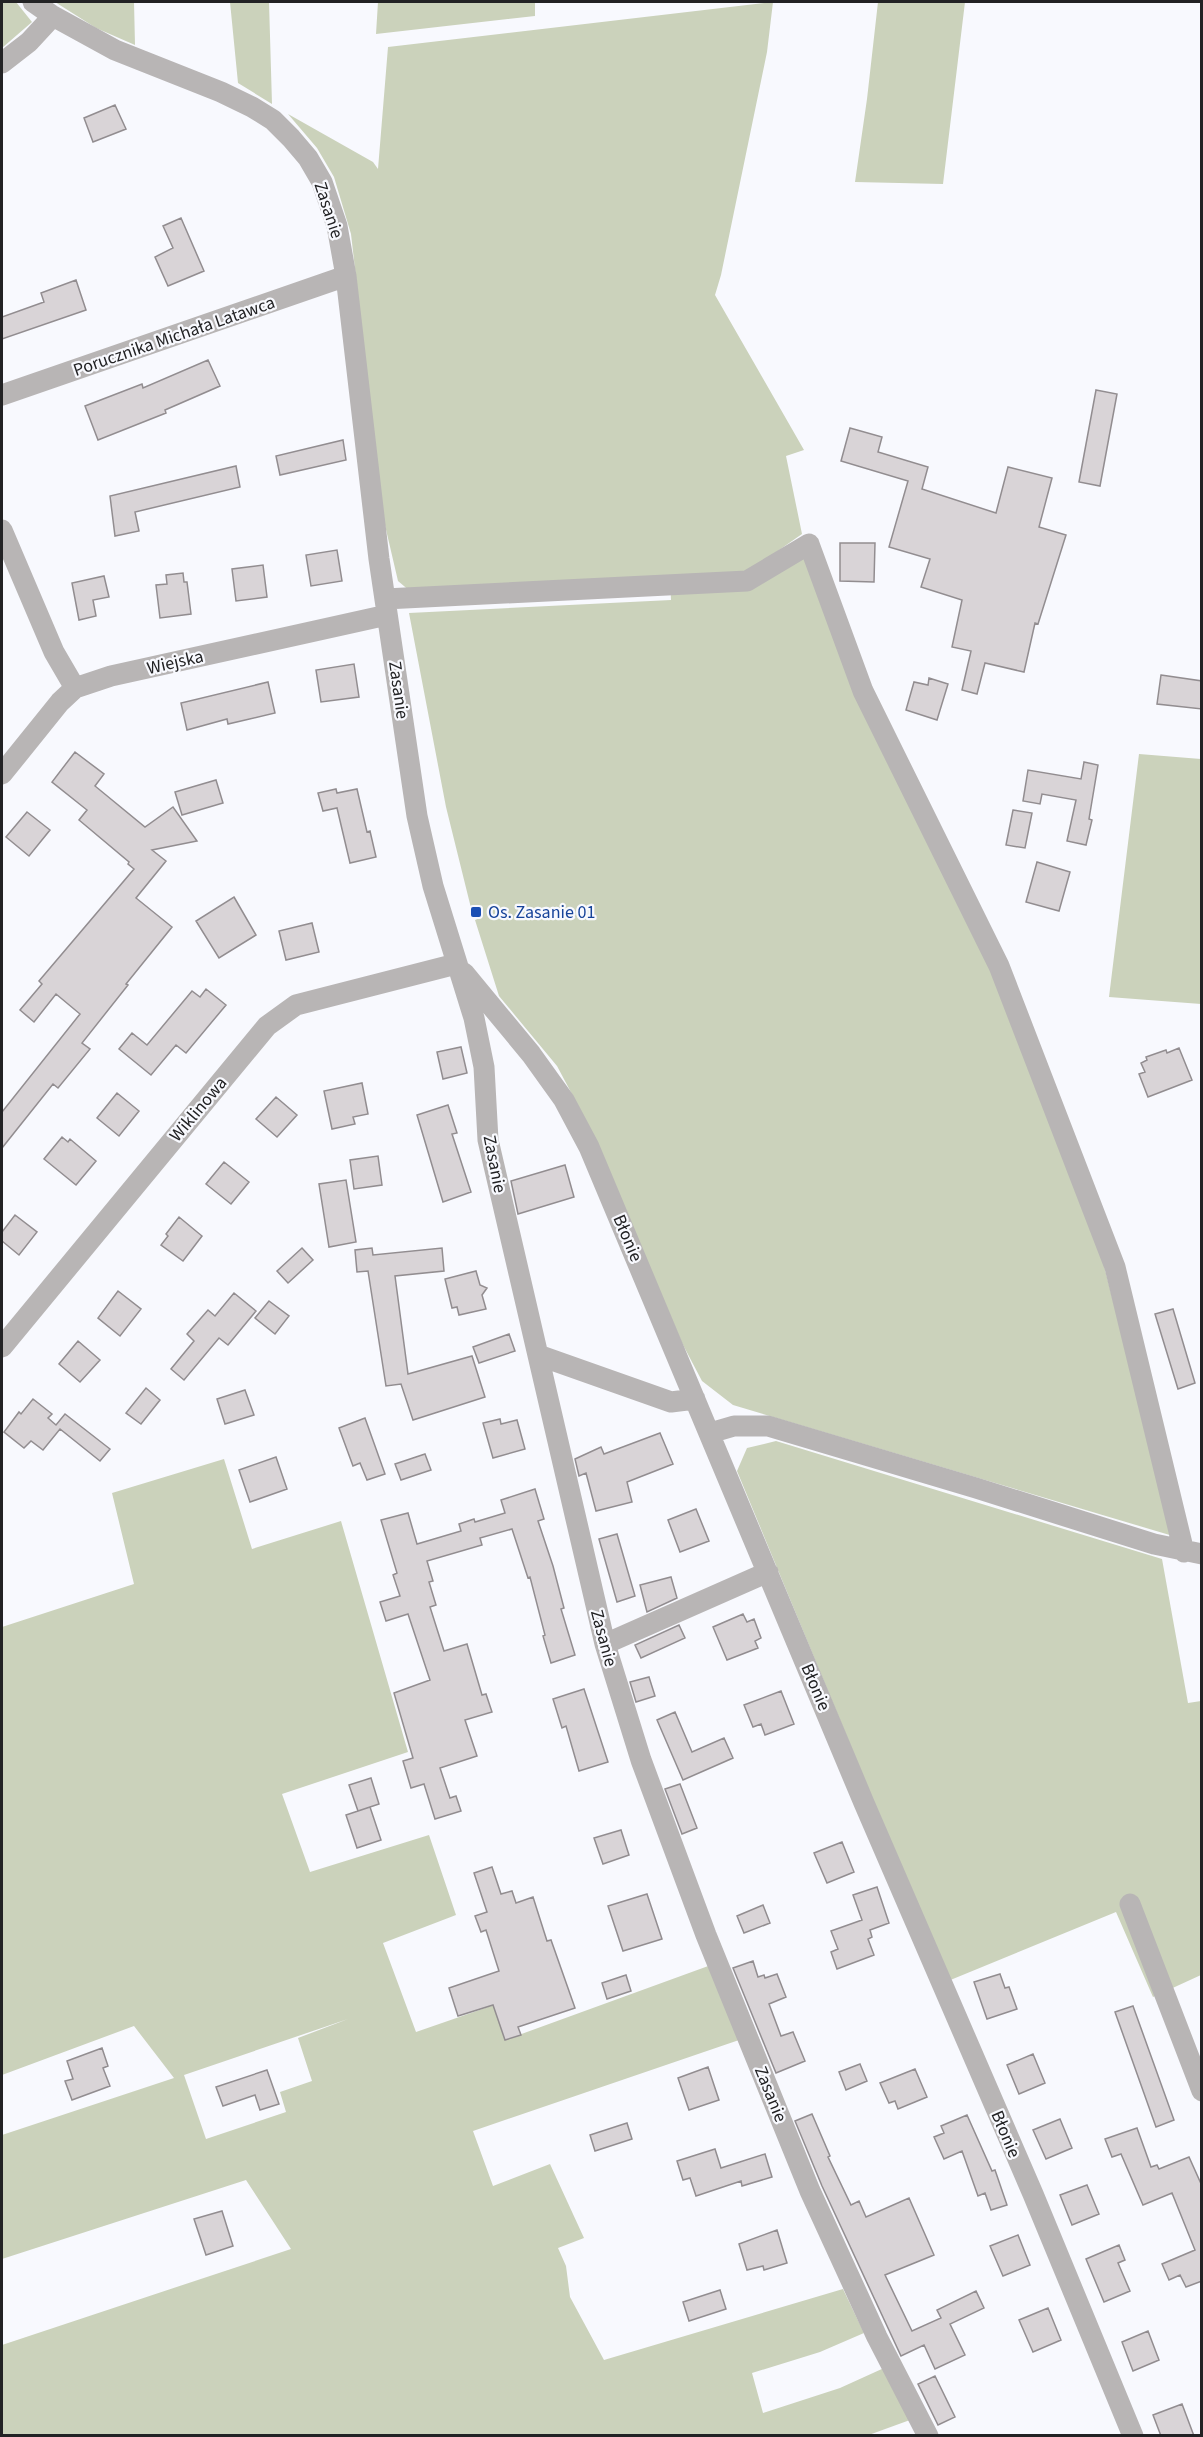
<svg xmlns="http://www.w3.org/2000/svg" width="1203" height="2437" viewBox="0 0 1203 2437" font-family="'Source Sans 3',sans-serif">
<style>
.green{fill:#cbd2bb;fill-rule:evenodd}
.building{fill:#d9d4d7;stroke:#928d90;stroke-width:1.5}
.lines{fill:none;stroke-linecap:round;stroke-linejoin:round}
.street{stroke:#b8b5b5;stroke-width:21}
.transit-dot{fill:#1a4fb4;stroke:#f8f9fe;stroke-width:2}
.labels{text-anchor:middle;stroke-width:4.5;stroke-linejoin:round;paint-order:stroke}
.street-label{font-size:18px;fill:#222224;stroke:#f8f9fe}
.transit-label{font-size:18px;fill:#164399;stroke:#f8f9fe;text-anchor:start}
</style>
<rect width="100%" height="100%" fill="#f8f9fe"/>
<!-- green -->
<path class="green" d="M2,2H16L32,22L2,48Z
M55,2H134L135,45L96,28Z
M230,2H269L272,104L238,83Z
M378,2H535V16L376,34Z
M773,2L767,52L721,275L715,295L804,450L786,456L802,534L752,569L804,556L994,971L1098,1242L1173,1536L733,1405L702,1381L682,1343L590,1128L557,1066L499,996L475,920L482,917L478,906L471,908L446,807L409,613L671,600L670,578L411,592L398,581L384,521L351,234L334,177L317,148L288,114L373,162L378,169L388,47Z
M878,2H965L943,184L855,182L867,99Z
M1139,754L1201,759V1004L1109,997Z
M776,1441L1162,1559L1188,1703L1201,1701V1975L1153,1997L1116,1912L948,1981L737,1471L747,1448Z
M224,1459L252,1549L341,1521L408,1752L282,1794L310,1872L429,1835L456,1915L383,1943L416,2032L494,2005L505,2040L711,1965L742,2039L473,2131L493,2186L550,2164L584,2238L558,2248L566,2266L570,2297L604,2360L843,2289L864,2333L820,2352L752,2373L763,2413L840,2388L884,2368L910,2420L866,2436L2,2435V2345L291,2249L246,2180L2,2259V2135L174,2078L134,2026L2,2075V1627L134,1584L112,1493ZM348,2019L298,2038L312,2081L280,2092L286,2112L206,2139L184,2075Z"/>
<!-- building -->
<path class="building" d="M115,105L126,129L93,142L84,118Z
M181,218L204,271L168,286L155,257L173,248L163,226Z
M76,280L86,310L2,339V317L44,302L41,293Z
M208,360L220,386L165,410L166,413L98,440L85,406L142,384L143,388Z
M1096,390L1117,394L1100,486L1079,482Z
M850,428L882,437L878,452L928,467L922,489L996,513L1008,467L1052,478L1039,527L1066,535L1038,624L1035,623L1024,672L985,663L977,694L962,690L971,651L952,647L962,600L921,587L930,559L889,547L908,481L841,461Z
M343,440L346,460L280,475L276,456Z
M236,466L240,487L135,512L139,531L115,536L110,496Z
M840,543H875L874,582L840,581Z
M337,550L342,581L311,586L306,555Z
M263,565L267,597L236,601L232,569Z
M183,573L184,582H187L191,614L160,618L156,585L167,584L166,575Z
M104,576L109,597L93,600L96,616L79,620L72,583Z
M354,664L359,697L321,702L316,670Z
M1161,675L1202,681V709L1157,704Z
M929,678L948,684L937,720L906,710L914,682L928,685Z
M268,682L275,713L228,724L227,719L187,730L181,703Z
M75,752L104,774L95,786L145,827L173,807L197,841L152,850L166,861L136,898L172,927L126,984L128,985L82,1043L90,1049L58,1088L53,1084L2,1148V1112L80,1014L56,994L34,1022L20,1010L42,984L39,981L134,869L128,864L129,862L79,820L87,810L52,782Z
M1084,762L1098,765L1089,819L1092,820L1086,845L1067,841L1076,800L1042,794L1040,804L1023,801L1028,770L1081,779Z
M216,780L223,803L182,815L175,792Z
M336,789L337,793L357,789L367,832L370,831L376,857L350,863L337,808L323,811L318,793Z
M1013,810L1032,813L1025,848L1006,845Z
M27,812L50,830L29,856L6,837Z
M1037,862L1070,872L1059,911L1026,902Z
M234,897L256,935L219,958L196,921Z
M312,923L319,952L286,960L279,931Z
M206,989L226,1005L186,1053L176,1045L151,1075L119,1049L132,1033L147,1045L192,991L200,997Z
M461,1047L467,1073L443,1079L437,1052Z
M1179,1048L1192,1080L1148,1097L1139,1074L1145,1072L1141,1063L1147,1060L1146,1057L1166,1050L1167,1053Z
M362,1083L368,1114L353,1117L355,1124L332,1129L324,1091Z
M117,1093L139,1111L119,1136L97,1118Z
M276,1097L297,1115L277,1137L256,1119Z
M448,1105L457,1133L452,1134L471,1192L443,1202L417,1115Z
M62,1137L68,1142L70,1139L96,1161L76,1185L44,1159Z
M378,1156L382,1185L354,1189L350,1160Z
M224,1162L249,1182L231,1204L206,1184Z
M565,1165L574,1197L518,1214L511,1181Z
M346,1180L356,1242L329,1247L319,1184Z
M15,1215L37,1232L19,1255L2,1241V1232Z
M179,1217L202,1236L183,1261L161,1245L168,1236L166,1234Z
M302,1248L313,1260L288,1283L277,1271Z
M372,1248L373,1255L442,1248L444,1271L395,1276L408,1374L472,1356L485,1397L413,1420L401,1384L386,1386L368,1271L357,1272L355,1250Z
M476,1271L480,1285L487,1288L482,1295L486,1309L459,1315L457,1307L452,1308L445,1279Z
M118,1291L141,1309L120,1336L98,1318Z
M234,1293L256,1311L228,1345L219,1338L184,1380L171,1369L194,1341L187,1334L208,1310L215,1316Z
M269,1301L289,1316L275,1334L255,1318Z
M1173,1309L1195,1383L1178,1389L1155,1314Z
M509,1334L515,1351L479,1363L473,1347Z
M78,1341L100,1360L80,1382L59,1364Z
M146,1388L160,1400L141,1424L126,1413Z
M245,1390L254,1415L225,1424L217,1399Z
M33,1399L52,1414L48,1418L56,1425L65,1414L110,1449L100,1461L60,1429L43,1450L31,1441L24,1448L4,1432L19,1412L21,1414Z
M365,1418L385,1474L367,1480L360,1463L353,1466L339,1428Z
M500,1419L501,1424L517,1420L525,1449L493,1458L483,1423Z
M660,1433L673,1464L627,1482L632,1502L596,1511L586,1473L579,1476L575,1459L601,1447L604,1454Z
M425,1454L431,1470L401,1480L395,1464Z
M276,1457L287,1489L250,1502L239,1470Z
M535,1489L544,1519L538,1521L553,1566L564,1608L561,1609L575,1655L551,1663L543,1636L545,1635L530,1577L528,1578L512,1529L480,1538L482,1545L427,1561L433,1581L429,1582L436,1605L430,1607L444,1651L467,1644L482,1695L486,1694L492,1712L465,1720L477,1756L440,1768L450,1798L456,1796L461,1811L435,1819L424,1784L411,1788L403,1761L413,1758L394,1693L430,1680L408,1614L386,1621L380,1602L400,1596L393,1575L397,1573L381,1520L408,1513L417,1544L461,1531L459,1524L474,1519L475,1522L505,1513L501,1500Z
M696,1509L709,1541L680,1552L668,1520Z
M617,1534L635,1596L617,1602L599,1539Z
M671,1577L677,1598L647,1612L640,1585Z
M743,1614L747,1622L754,1619L761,1638L755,1641L758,1648L727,1660L713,1627Z
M679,1625L685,1638L641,1658L635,1645Z
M649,1677L655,1696L636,1702L630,1682Z
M584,1689L608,1762L579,1771L566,1726L562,1728L553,1699Z
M781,1691L794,1724L765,1735L761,1724L753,1727L744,1705Z
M675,1712L692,1752L724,1738L733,1758L683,1780L657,1720Z
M371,1778L379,1804L358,1811L349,1785Z
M680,1784L697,1828L682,1834L665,1789Z
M370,1807L381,1840L357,1848L346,1815Z
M621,1830L629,1855L603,1864L594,1838Z
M842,1842L854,1872L827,1883L814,1853Z
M492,1867L501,1894L512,1891L516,1903L533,1897L547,1941L551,1940L575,2008L518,2027L521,2035L505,2040L493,2005L458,2016L449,1988L499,1971L486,1930L481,1932L475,1916L487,1912L474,1873Z
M877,1887L889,1923L870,1930L872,1937L868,1939L874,1955L837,1969L831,1952L838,1949L831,1931L862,1920L853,1895Z
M647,1894L662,1939L623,1951L608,1906Z
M763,1905L770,1923L744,1933L737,1916Z
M753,1961L758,1977L764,1975L765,1978L777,1974L786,1997L769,2004L781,2036L793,2032L805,2061L776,2073L733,1968Z
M1000,1974L1005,1988L1009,1987L1017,2009L987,2019L974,1982Z
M626,1975L631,1991L607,1999L602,1983Z
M1133,2006L1174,2120L1156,2127L1115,2012Z
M102,2048L108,2066L103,2068L110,2086L72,2100L65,2081L73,2079L67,2061Z
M1033,2054L1045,2083L1019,2094L1007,2065Z
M860,2064L867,2081L846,2090L839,2072Z
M708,2067L719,2100L689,2110L678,2078Z
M915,2069L927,2097L898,2109L895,2101L889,2103L880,2083Z
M267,2070L279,2104L260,2110L255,2095L223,2106L216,2087Z
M812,2114L830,2156L828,2157L851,2205L859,2201L866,2217L909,2198L934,2255L885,2275L912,2331L941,2318L937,2310L976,2291L984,2308L950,2324L965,2355L935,2369L924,2345L901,2356L822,2186L795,2121Z
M967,2115L992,2171L995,2170L1007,2205L991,2210L985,2193L978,2196L962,2151L944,2159L934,2137L944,2133L941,2126Z
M1060,2119L1072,2148L1046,2159L1033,2130Z
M627,2123L632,2139L595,2151L590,2135Z
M1137,2128L1151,2167L1157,2165L1159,2169L1189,2157L1202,2186V2281L1186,2287L1180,2275L1169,2280L1162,2264L1195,2250L1172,2193L1143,2205L1121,2154L1112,2157L1105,2139Z
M715,2149L721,2168L765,2154L772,2177L742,2186L741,2181L696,2196L690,2178L683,2180L677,2161Z
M1087,2185L1099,2214L1072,2225L1060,2195Z
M222,2211L233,2246L206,2255L194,2219Z
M777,2230L787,2263L764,2270L763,2266L747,2270L739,2244Z
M1018,2235L1030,2265L1003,2276L990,2246Z
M1119,2245L1125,2260L1118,2263L1130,2291L1104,2302L1086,2259Z
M720,2290L726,2309L689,2321L683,2302Z
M1048,2308L1061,2340L1033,2352L1019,2320Z
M1148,2331L1159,2360L1133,2371L1122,2342Z
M935,2376L955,2417L938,2425L918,2384Z
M1182,2404L1194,2436H1161L1153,2415Z"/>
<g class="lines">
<!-- street -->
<path class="street" d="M33,2L53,16L115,50L221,92L252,107L273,120L291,138L308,158L322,182L337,226L346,276L379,559L417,816L433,886L474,1018L484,1067L488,1140L605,1644L641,1760L706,1935L810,2191L877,2337L928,2436
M2,63L29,42L53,16
M2,395L346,276
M2,530L54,652L75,688
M385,599L747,581L809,544L863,691L999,966L1115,1267L1184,1552
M2,774L60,702L75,688L111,676L387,615
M464,973L531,1054L564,1100L589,1147L864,1803L1033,2194L1133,2436
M2,1347L267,1026L296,1005L456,964
M538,1355L671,1402L695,1399
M710,1433L734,1426H768L976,1488L1154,1544L1202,1554
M605,1644L768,1572
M1130,1904L1202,2091"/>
</g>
<!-- markers -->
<rect class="transit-dot" x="470" y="906" width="12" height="12" rx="3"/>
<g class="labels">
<!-- street labels -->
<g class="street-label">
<text transform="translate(329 210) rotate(72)" y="6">Zasanie</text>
<text transform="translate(174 336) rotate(-19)" y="6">Porucznika Michała Latawca</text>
<text transform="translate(175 662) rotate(-13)" y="6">Wiejska</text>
<text transform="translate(399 690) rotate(82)" y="6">Zasanie</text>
<text transform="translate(198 1109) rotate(-50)" y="6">Wiklinowa</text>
<text transform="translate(495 1164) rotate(79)" y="6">Zasanie</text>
<text transform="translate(628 1238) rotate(67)" y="6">Błonie</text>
<text transform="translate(604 1638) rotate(75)" y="6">Zasanie</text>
<text transform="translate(816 1687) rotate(67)" y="6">Błonie</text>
<text transform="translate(771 2094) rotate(68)" y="6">Zasanie</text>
<text transform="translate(1006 2134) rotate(67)" y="6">Błonie</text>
</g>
<!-- transit labels -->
<g class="transit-label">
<text x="488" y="918">Os. Zasanie 01</text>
</g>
</g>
<!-- border -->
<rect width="1203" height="2437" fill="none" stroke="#222224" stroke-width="6"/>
</svg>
